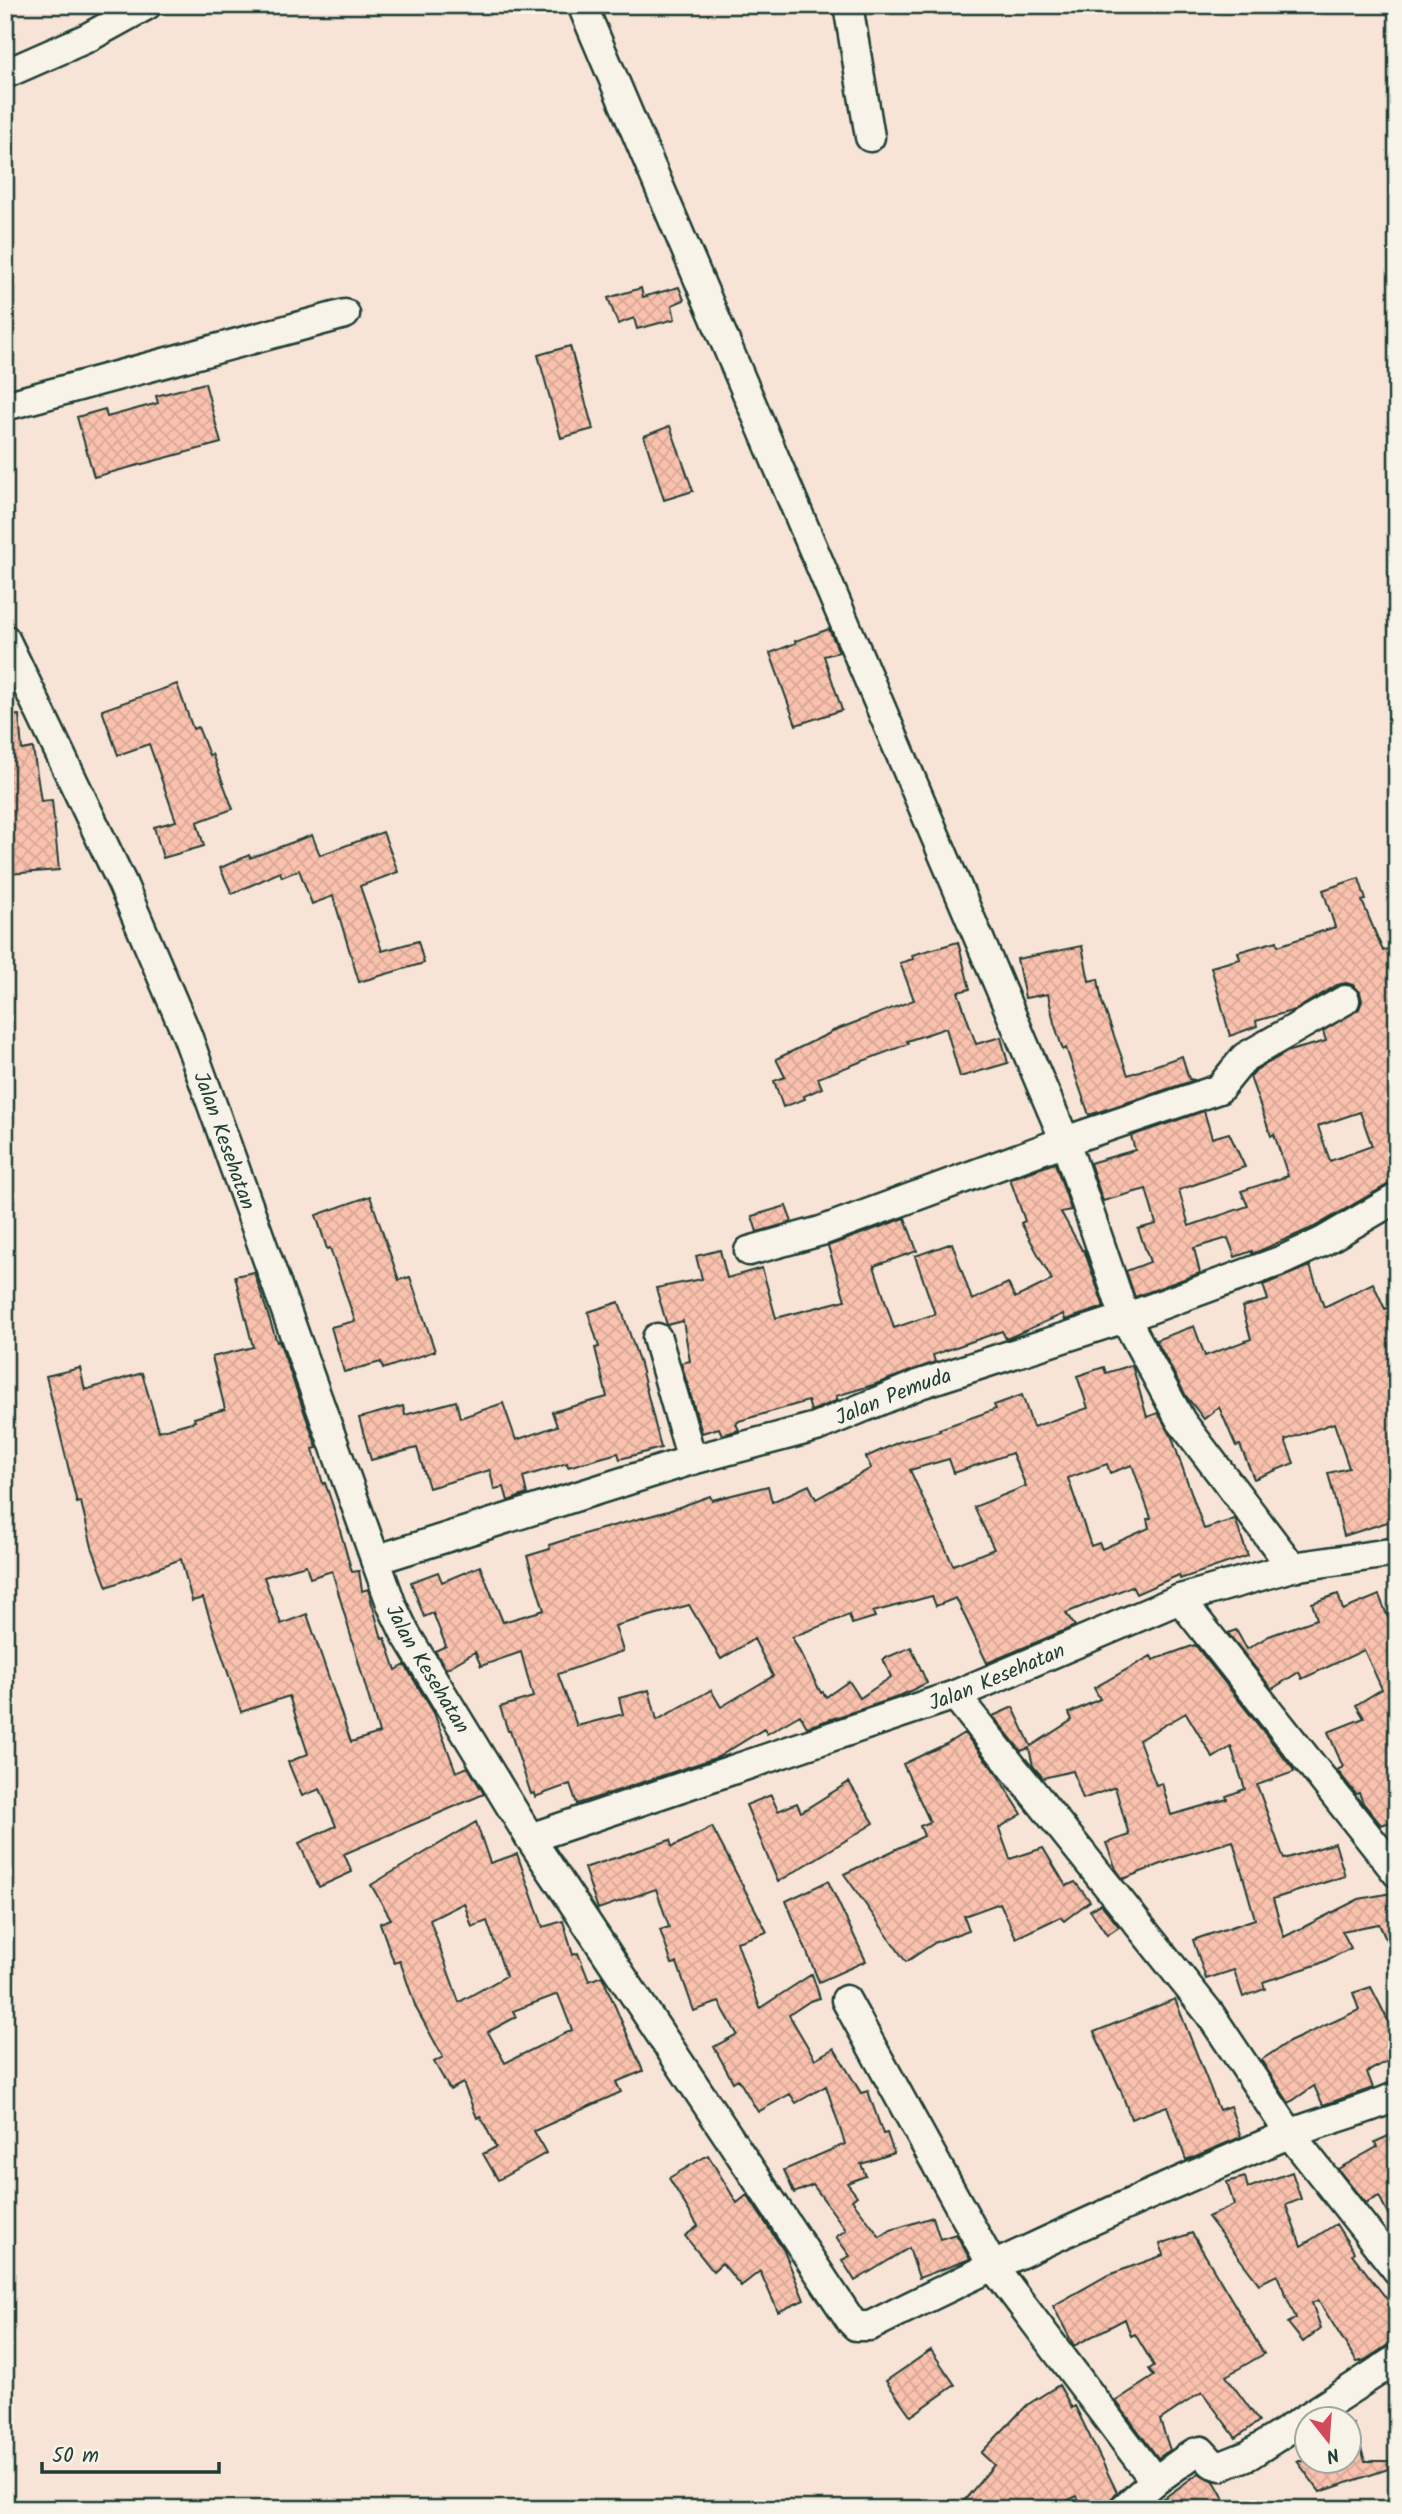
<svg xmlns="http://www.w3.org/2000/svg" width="1402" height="2514" viewBox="0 0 1402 2514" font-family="Kalam,sans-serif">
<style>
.building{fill:url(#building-cross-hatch);stroke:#1f3d34;stroke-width:2;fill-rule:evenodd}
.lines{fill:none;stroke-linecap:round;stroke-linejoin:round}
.minor-casing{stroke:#1f3d34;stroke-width:33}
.minor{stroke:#f7f3e8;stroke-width:28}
.labels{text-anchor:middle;stroke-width:5;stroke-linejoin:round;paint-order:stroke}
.street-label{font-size:21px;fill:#1f3d34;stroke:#f7f3e8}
</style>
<defs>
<pattern id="building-cross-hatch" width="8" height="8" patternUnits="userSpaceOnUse" patternTransform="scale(1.75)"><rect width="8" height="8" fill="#fac2ae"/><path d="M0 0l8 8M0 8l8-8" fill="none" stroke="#d6a896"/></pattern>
</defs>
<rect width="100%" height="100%" fill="#f8e4d7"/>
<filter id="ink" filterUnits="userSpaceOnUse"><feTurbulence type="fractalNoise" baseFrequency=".0143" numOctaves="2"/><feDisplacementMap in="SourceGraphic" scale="14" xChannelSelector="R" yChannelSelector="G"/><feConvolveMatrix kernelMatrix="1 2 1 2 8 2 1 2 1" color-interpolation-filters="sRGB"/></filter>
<g filter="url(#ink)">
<!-- building -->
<path class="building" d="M679,287L684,300L672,305L675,319L637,329L634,318L618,324L608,298L641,288L643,297Z
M570,346L593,429L561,438L538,355Z
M205,383L221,443L94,477L77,417L105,409L107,417L158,403L156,396Z
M670,426L693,491L664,500L644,436Z
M829,629L839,652L824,656L842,710L796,725L770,653L796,643L795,641Z
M177,684L193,729L198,727L209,755L212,754L233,809L197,822L204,846L163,858L154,827L176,821L149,744L118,755L102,710Z
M19,715L22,750L33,748L41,801L52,800L59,870L9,874L5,841V716Z
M383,832L398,872L360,886L382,951L418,941L424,963L359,982L333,896L312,904L299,870L282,877L280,872L232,894L220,868L249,855L250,858L312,835L320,855Z
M1359,878L1366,900L1362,901L1383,951L1397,945V1181L1389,1184L1314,1227L1252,1254V1251L1235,1257L1228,1238L1194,1248L1200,1273L1135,1297L1126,1271L1150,1262L1138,1229L1156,1224L1146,1189L1103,1201L1090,1163L1135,1150L1131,1136L1204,1111L1212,1138L1229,1133L1245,1167L1179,1190L1189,1226L1248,1206L1241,1191L1288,1176L1274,1134L1271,1136L1250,1077L1256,1070L1289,1051L1326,1041L1323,1031L1359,1009L1362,1001L1360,992L1353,985L1346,983L1337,985L1295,1010L1256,1021L1257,1026L1230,1036L1211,967L1240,959L1238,952L1277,941L1278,946L1335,927L1323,890ZM1360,1112L1372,1146L1330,1161L1318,1126Z
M958,942L970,989L958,992L976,1044L1001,1037L1008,1063L960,1077L946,1028L907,1041L908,1044L818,1078L822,1088L804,1096L805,1099L783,1107L774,1081L785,1077L776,1059L830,1033V1032L914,1000L900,963L913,959L912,955Z
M1082,946L1089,981L1098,979L1102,1002L1128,1075L1182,1056L1189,1079L1195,1080L1089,1115L1066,1048L1063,1050L1054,1023L1048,994L1025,998L1017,959Z
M1055,1163L1071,1210L1061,1212L1082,1250H1084L1104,1307L1065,1320L1063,1314L1006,1339L1002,1331L933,1355L935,1362L873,1385L836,1396L838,1400L811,1411L808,1401L739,1421L736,1424L739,1430L722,1435L719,1428L702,1433L681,1363L690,1361L683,1321L667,1325L656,1288L702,1279L696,1256L720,1250L727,1278L762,1268L776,1318L845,1300L828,1246L905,1218L917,1251L874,1266L894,1328L935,1314L915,1256L952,1243L972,1300L1008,1283L1015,1298L1052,1280L1021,1223L1025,1221L1010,1179Z
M370,1196L399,1280L410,1277L435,1351L383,1369L381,1362L344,1372L331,1327L355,1321L330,1248L327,1249L316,1215Z
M786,1206L792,1222L757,1232L752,1216Z
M1310,1266L1324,1307L1373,1283L1385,1309L1397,1304V1519L1344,1536L1328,1473L1349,1468L1334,1423L1285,1440L1294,1463L1254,1479L1240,1445L1236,1446L1219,1407L1204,1419L1186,1396L1156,1340L1194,1326L1205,1356L1251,1339L1242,1307L1268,1300L1263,1285Z
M254,1272L277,1342L279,1341L317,1448L313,1449L323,1484L325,1483L333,1506L352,1572L359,1571L362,1591L368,1589L382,1639L385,1638L396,1670L405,1665L434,1713L456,1772L468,1767L484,1794L344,1854L352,1872L319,1887L299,1843L336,1826L320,1789L302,1796L288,1762L308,1754L289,1696L241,1712L203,1598L192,1601L181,1559L107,1587L92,1547L81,1502L77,1503L46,1376L80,1368L85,1390L142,1373L159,1431L195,1421L194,1418L225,1409L212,1357L253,1347L235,1276ZM306,1565L310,1578L332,1571L379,1733L351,1742L307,1614L281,1624L264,1577Z
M619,1302L640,1364L661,1448L620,1459L618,1453L568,1467L567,1463L523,1477L527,1494L508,1501L504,1487L494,1489L490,1470L429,1488L417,1448L371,1460L359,1418L403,1406L405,1415L456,1401L460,1418L503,1403L516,1440L557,1426L552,1412L607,1397L595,1348L599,1347L588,1312Z
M1132,1365L1147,1417L1158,1413L1171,1435L1204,1529L1235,1519L1248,1556L1180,1579L1179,1575L1136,1594L1132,1586L1066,1613L1075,1626L987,1663L956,1598L936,1606L932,1596L873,1612L875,1617L852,1624L849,1615L792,1637L821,1693L823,1692L826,1697L849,1681L860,1698L891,1677L883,1659L911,1647L927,1683L895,1698L807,1727L800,1715L767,1734L764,1729L718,1757L577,1804L570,1784L535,1797L534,1793L531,1794L510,1731H508L500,1707L533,1697L521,1652L481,1666L475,1652L446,1669L435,1651L446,1646L433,1613L424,1617L411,1582L438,1572L442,1582L480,1566L503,1622L544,1610L527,1556L550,1549L549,1545L587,1533L668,1511L710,1496L712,1500L768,1486L772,1502L809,1485L816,1499L871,1468L866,1457L899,1442L940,1431L939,1429L996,1409L994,1405L1022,1395L1033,1427L1088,1408L1077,1376L1104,1367L1106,1373ZM1012,1453L1026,1486L974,1507L994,1549L953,1565L910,1470L949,1459L954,1473ZM1107,1464L1110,1473L1132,1465L1151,1518L1147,1519L1149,1528L1102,1549L1099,1543L1091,1546L1068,1478ZM689,1605L721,1659L754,1639L773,1676L721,1707L711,1690L657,1720L649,1690L619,1698L623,1714L577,1726L558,1674L623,1651L615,1626Z
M1338,1594L1343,1610L1379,1595L1389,1620L1397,1616V1820L1381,1825L1363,1803L1359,1793L1356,1794L1337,1770L1343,1767L1328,1732L1364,1718L1356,1705L1382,1689L1364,1650L1302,1679L1299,1672L1272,1689L1228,1633L1236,1630L1247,1649L1269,1636L1317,1619L1312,1603Z
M1195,1645L1293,1769L1294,1772L1257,1785L1284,1859L1335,1843L1345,1876L1273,1899L1284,1937L1359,1899L1397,1892V1964L1379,1924L1342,1931L1351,1948L1319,1964L1263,1982L1265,1989L1243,1997L1234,1970L1206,1979L1193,1940L1255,1919L1233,1841L1182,1856L1123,1879L1116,1869L1106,1843L1129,1835L1115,1787L1083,1799L1073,1771L1043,1778L1033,1766L1029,1748L1021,1751L993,1716L1013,1707L1031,1746L1072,1720L1069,1713L1100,1699L1094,1688L1151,1656L1153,1660ZM1186,1713L1213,1758L1231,1747L1245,1789L1226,1796L1227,1799L1171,1815L1162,1783L1156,1785L1139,1740Z
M964,1733L996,1773L1022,1814L999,1828L1010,1859L1043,1848L1066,1886L1075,1882L1090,1901L1064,1921L1060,1917L1016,1938L1000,1903L964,1916L969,1930L936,1942L906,1962L844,1874L924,1836L920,1826L930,1822L903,1764L946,1744Z
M849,1782L874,1823L778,1882L746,1805L771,1795L778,1811L797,1803L801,1812Z
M476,1822L490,1863L517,1854L543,1927L563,1921L573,1955L578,1953L589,1981L602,1976L643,2071L616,2082L621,2092L534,2131L546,2153L498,2180L483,2154L496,2147L480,2116L477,2118L463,2083L450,2090L434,2062L443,2057L416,2008L400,1961L394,1963L380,1923L391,1919L371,1885ZM464,1903L472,1927L487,1921L506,1976L459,2002L430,1920ZM558,1994L572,2030L505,2063L488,2032L516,2017L513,2011Z
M712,1827L767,1932L737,1942L760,2008L812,1974L820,1998L810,2001L789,2015L815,2059L834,2048L861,2093L868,2091L883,2134L887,2133L894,2153L861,2164L866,2176L847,2183L857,2196L852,2200L880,2237L891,2230L933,2217L940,2239L956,2234L970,2259L919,2278L909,2248L855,2281L842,2260L850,2256L836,2237L846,2230L813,2185L794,2193L784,2170L845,2144L826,2086L796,2103L790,2094L758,2112L738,2079L733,2082L714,2047L737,2034L719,2002L694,2011L677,1963L672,1964L660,1930L669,1927L656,1889L598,1909L584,1868L670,1840L672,1847Z
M828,1881L866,1961L819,1982L786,1901Z
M1101,1904L1119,1927L1107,1935L1090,1910Z
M1371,1987L1397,2038V2056L1367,2072L1373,2088L1323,2105L1314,2086L1289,2103L1261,2060L1287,2043L1359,2010L1353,1993Z
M1175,1999L1219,2110L1230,2106L1241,2137L1186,2160L1167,2106L1131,2119L1121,2091L1094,2032Z
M1397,2132V2232L1379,2196L1365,2203L1338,2169L1377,2147L1375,2142Z
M708,2155L737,2203L747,2195L784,2251L804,2300L778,2312L760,2271L741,2286L722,2263L713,2271L685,2236L698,2226L669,2178Z
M1292,2172L1301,2199L1286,2205L1301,2246L1336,2224L1354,2252L1352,2254L1397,2312V2342L1388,2345L1365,2360L1357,2362L1318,2300L1312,2303L1321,2328L1303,2342L1288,2323L1296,2318L1277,2275L1259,2284L1208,2217L1234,2205L1227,2182L1245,2177L1248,2188Z
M1192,2233L1264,2354L1226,2376L1259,2421L1236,2438L1202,2392L1160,2420L1170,2450L1158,2458L1116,2401L1154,2376L1149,2369L1154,2366L1135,2334L1131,2336L1125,2319L1074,2346L1053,2306L1108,2275L1164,2255L1160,2244Z
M931,2350L955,2385L911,2416L886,2381Z
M1059,2385L1072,2408L1075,2406L1117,2492L1108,2503L1107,2509H1083L1077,2496L1049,2509H957L994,2465L981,2453L1027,2405Z
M1353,2424L1365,2461H1397V2466L1320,2492L1297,2461H1349V2425Z
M1199,2473L1214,2481L1230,2509H1149Z"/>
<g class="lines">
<defs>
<g id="minor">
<path d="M582,5L1065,1141L1125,1318L1181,1421L1292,1567"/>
<path d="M848,5L870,137"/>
<path d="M5,74L87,38L147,5"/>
<path d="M5,406L345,314"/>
<path id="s1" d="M5,639L122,883L187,1035L392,1606L405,1633L530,1838L851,2321L856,2326H870C1004,2259 1139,2198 1277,2139C1316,2122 1358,2114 1397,2096"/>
<path d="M749,1251L821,1231L1065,1141L1219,1089L1245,1057L1345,1000"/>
<path d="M657,1338L692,1460"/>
<path id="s2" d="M375,1560L692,1460L816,1427L920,1384L1125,1318L1283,1260L1322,1242L1397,1198"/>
<path d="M1180,1599L1397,1873"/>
<path d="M955,1695L1210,2014L1290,2134L1397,2270"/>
<path id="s3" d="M530,1838L955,1695L1180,1599L1292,1567L1397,1552"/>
<path d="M846,2000L992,2265L1155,2481"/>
<path d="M1123,2509L1155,2481L1194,2453L1201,2451L1212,2463L1221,2466L1249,2455L1397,2359"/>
</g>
</defs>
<!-- minor casing -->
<use href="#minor" class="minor-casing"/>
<!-- minor -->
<use href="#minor" class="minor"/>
</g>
</g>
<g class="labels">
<!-- street labels -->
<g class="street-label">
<text dy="7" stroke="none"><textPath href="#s1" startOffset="548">Jalan Kesehatan</textPath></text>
<text dy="7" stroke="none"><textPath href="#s2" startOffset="544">Jalan Pemuda</textPath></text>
<text dy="7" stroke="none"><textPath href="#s1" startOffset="1115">Jalan Kesehatan</textPath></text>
<text dy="7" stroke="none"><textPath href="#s3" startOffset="494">Jalan Kesehatan</textPath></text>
</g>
</g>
<!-- margin -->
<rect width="1402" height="2514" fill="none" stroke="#f7f3e8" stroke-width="28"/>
<rect x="14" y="14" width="1374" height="2486" fill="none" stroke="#1f3d34" stroke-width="2.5" filter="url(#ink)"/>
<!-- north arrow -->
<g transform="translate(1328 2440) rotate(163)"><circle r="33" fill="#f7f3e8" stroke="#a1aaa0" stroke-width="2"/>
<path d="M0-5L12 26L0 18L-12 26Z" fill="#d1495b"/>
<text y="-10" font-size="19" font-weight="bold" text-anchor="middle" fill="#1f3d34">N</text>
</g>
<!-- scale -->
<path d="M42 2462v10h177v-10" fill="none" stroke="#1f3d34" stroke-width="3.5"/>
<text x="52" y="2462" font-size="21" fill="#1f3d34" stroke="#f7f3e8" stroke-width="5" paint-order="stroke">50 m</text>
</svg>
